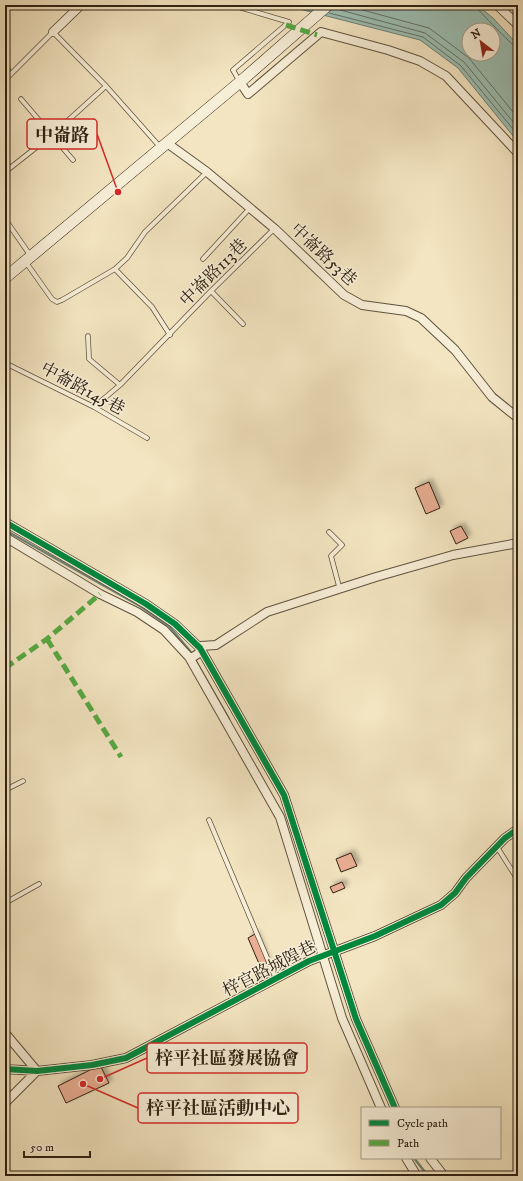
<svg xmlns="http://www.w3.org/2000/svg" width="523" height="1181" viewBox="0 0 523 1181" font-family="'IM FELL DW Pica','Noto Serif TC',serif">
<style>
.water{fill:#9bbfb4;stroke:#6f8074;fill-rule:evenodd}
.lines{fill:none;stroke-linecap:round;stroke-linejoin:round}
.shore{stroke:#647064;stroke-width:1}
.stream{stroke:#6f8074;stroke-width:2.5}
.building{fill:#e9ae93;stroke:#2e2213;filter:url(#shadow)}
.lane-casing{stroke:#5f533e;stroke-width:5.5}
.street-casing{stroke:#5f533e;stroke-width:10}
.secondary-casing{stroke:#2e2213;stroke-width:12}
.lane{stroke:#f7eed7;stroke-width:4}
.street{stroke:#f7eed7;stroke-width:8}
.secondary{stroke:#f7eed7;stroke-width:11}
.quiet{stroke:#54aa42;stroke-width:5;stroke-dasharray:10 5;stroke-linecap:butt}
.cycleway-casing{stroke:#f7eed7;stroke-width:8}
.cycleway{stroke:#00873e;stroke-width:6}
.labels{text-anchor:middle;stroke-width:3;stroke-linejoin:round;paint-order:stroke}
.street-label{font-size:17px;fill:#2e2213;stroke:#f7eed7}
.leader{fill:none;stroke:#d62828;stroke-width:1.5}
.callout-dot{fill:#d62828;stroke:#f7eed7;stroke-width:1.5}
.callout{fill:#f7eed7;stroke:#d62828;stroke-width:1.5}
.callout-label{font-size:18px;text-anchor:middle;font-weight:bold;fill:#2e2213}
</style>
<defs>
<filter id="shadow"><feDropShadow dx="3.5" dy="-3.5" stdDeviation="2" flood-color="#0004"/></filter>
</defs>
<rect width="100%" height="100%" fill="#f3e5c1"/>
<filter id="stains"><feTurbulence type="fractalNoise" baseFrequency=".005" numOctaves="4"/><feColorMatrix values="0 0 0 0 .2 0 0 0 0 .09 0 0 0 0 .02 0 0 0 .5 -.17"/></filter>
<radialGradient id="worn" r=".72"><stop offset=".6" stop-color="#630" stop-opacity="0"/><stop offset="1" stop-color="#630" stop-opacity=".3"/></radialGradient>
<!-- water -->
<path class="water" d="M284,5H477L493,18L518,45V142L458,68L420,40ZM469,30H493V54H469Z"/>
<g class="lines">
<!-- shore -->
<path class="shore" d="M344,5L429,28L469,58L518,118
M475,5C476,9 508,40 514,46L518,47
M333,8L425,33L464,62L518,128
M329,13L423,37L461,66L518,135"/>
<!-- stream -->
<path class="stream" d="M5,530L140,606L169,626L190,651L229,719
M414,1158L428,1176"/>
</g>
<!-- building -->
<path class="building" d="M429,482L440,508L426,514L415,488Z
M461,526L468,538L456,544L450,531Z
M351,853L357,866L341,872L336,859Z
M342,882L345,888L333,893L330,887Z
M255,934L267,963L260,966L248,938Z
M100,1065L109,1083L66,1103L58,1086Z"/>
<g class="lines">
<defs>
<path id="lane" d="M232,5L289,22L233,70L240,82
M5,80L53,32L106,86L161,148
M21,99L73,160
M5,172L52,135L106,86
M5,219L30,255
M203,259L250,208
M25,261L52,299L57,302L62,300L115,269L127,258L145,232L207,172
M115,269L152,307L170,335
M211,291L243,324
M88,336L89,359L120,385
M5,363L94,407L147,438
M94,407L120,385L211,291L274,229
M329,532L342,545L331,556L340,590
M5,790L23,781
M209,820L276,979
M497,847L518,880
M5,903L39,884"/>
<path id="street" d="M497,5L518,25
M53,32L81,5
M240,82L248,94L321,32L388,50L420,61L446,76L518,153
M167,143L207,172L275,229L344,295L362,305L406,311L421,318L455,350L492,397L518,418
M5,522L146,604L175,624L200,648L284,795L356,1019L395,1108
M5,537L100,594L137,612L164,630L189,657L280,817L342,1018L381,1108
M189,657H193L199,653L201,646L216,645L267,612L376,577L453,555L518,543
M5,1033L37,1071L5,1103
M5,1069L37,1071L92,1065L126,1058L309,961L375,936L441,905L455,893L466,878L505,838L518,829
M406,1158L417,1176
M430,1158L444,1176"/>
<path id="secondary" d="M5,278L240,82L328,5"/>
</defs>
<!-- lane casing -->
<use href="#lane" class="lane-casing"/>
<!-- street casing -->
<use href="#street" class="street-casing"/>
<!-- secondary casing -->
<use href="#secondary" class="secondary-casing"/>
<!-- lane -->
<use href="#lane" class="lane"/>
<!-- street -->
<use href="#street" class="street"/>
<!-- secondary -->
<use href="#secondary" class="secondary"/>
<!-- quiet -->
<path class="quiet" d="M286,25L317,35
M5,62L11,75
M47,639L121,757
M5,668L47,639L100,594"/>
<defs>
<path id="cycleway" d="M5,522L146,604L175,624L200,648L284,795L356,1019L395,1108
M5,1069L37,1071L92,1065L126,1058L309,961L375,936L441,905L455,893L466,878L505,838L518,829"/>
</defs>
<!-- cycleway casing -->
<use href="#cycleway" class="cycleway-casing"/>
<!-- cycleway -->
<use href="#cycleway" class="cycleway"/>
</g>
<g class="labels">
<!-- street labels -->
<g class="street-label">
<text transform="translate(324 254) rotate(43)" y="6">中崙路53巷</text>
<text transform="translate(213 272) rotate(-45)" y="6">中崙路113巷</text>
<text transform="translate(83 388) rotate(28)" y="6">中崙路145巷</text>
<text transform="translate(269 968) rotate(-27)" y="6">梓官路城隍巷</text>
</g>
</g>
<!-- callouts -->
<path class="leader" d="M118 192L97 134M100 1079L147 1058M83 1084L138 1108"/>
<g class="callout-dot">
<circle cx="118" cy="192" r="4"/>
<circle cx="100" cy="1079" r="4"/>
<circle cx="83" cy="1084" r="4"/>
</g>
<g class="callout">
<rect x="27" y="119" width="70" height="30" rx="4"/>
<rect x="147" y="1043" width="160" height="30" rx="4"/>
<rect x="138" y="1093" width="160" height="30" rx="4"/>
</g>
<g class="callout-label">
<text x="62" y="141">中崙路</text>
<text x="227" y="1064">梓平社區發展協會</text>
<text x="218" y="1114">梓平社區活動中心</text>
</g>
<!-- margin -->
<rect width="523" height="1181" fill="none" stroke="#f3e5c1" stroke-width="20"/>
<rect x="6" y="6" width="511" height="1169" fill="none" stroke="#2e2213" stroke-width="2"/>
<rect x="10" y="10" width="503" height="1161" fill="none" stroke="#2e2213"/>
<!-- legend -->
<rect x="361" y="1107" width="140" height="52" fill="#f7eed7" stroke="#a79c89"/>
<rect x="369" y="1120" width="20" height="6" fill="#00873e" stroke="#a79c89"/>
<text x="397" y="1127" font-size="12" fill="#2e2213">Cycle path</text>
<rect x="369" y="1140" width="20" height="6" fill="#54aa42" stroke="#a79c89"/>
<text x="397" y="1147" font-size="12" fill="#2e2213">Path</text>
<!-- north arrow -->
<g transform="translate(481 42) rotate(329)"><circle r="19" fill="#f7eed7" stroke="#a79c89"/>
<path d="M0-3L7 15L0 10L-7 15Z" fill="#8f2418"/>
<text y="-6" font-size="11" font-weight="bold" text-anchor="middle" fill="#2e2213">N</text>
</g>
<!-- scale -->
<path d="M24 1151v6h66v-6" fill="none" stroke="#2e2213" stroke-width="2"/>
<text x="30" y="1151" font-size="12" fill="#2e2213" stroke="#f7eed7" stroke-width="3" paint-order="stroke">50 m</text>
<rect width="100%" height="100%" filter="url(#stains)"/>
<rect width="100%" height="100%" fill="url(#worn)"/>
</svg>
